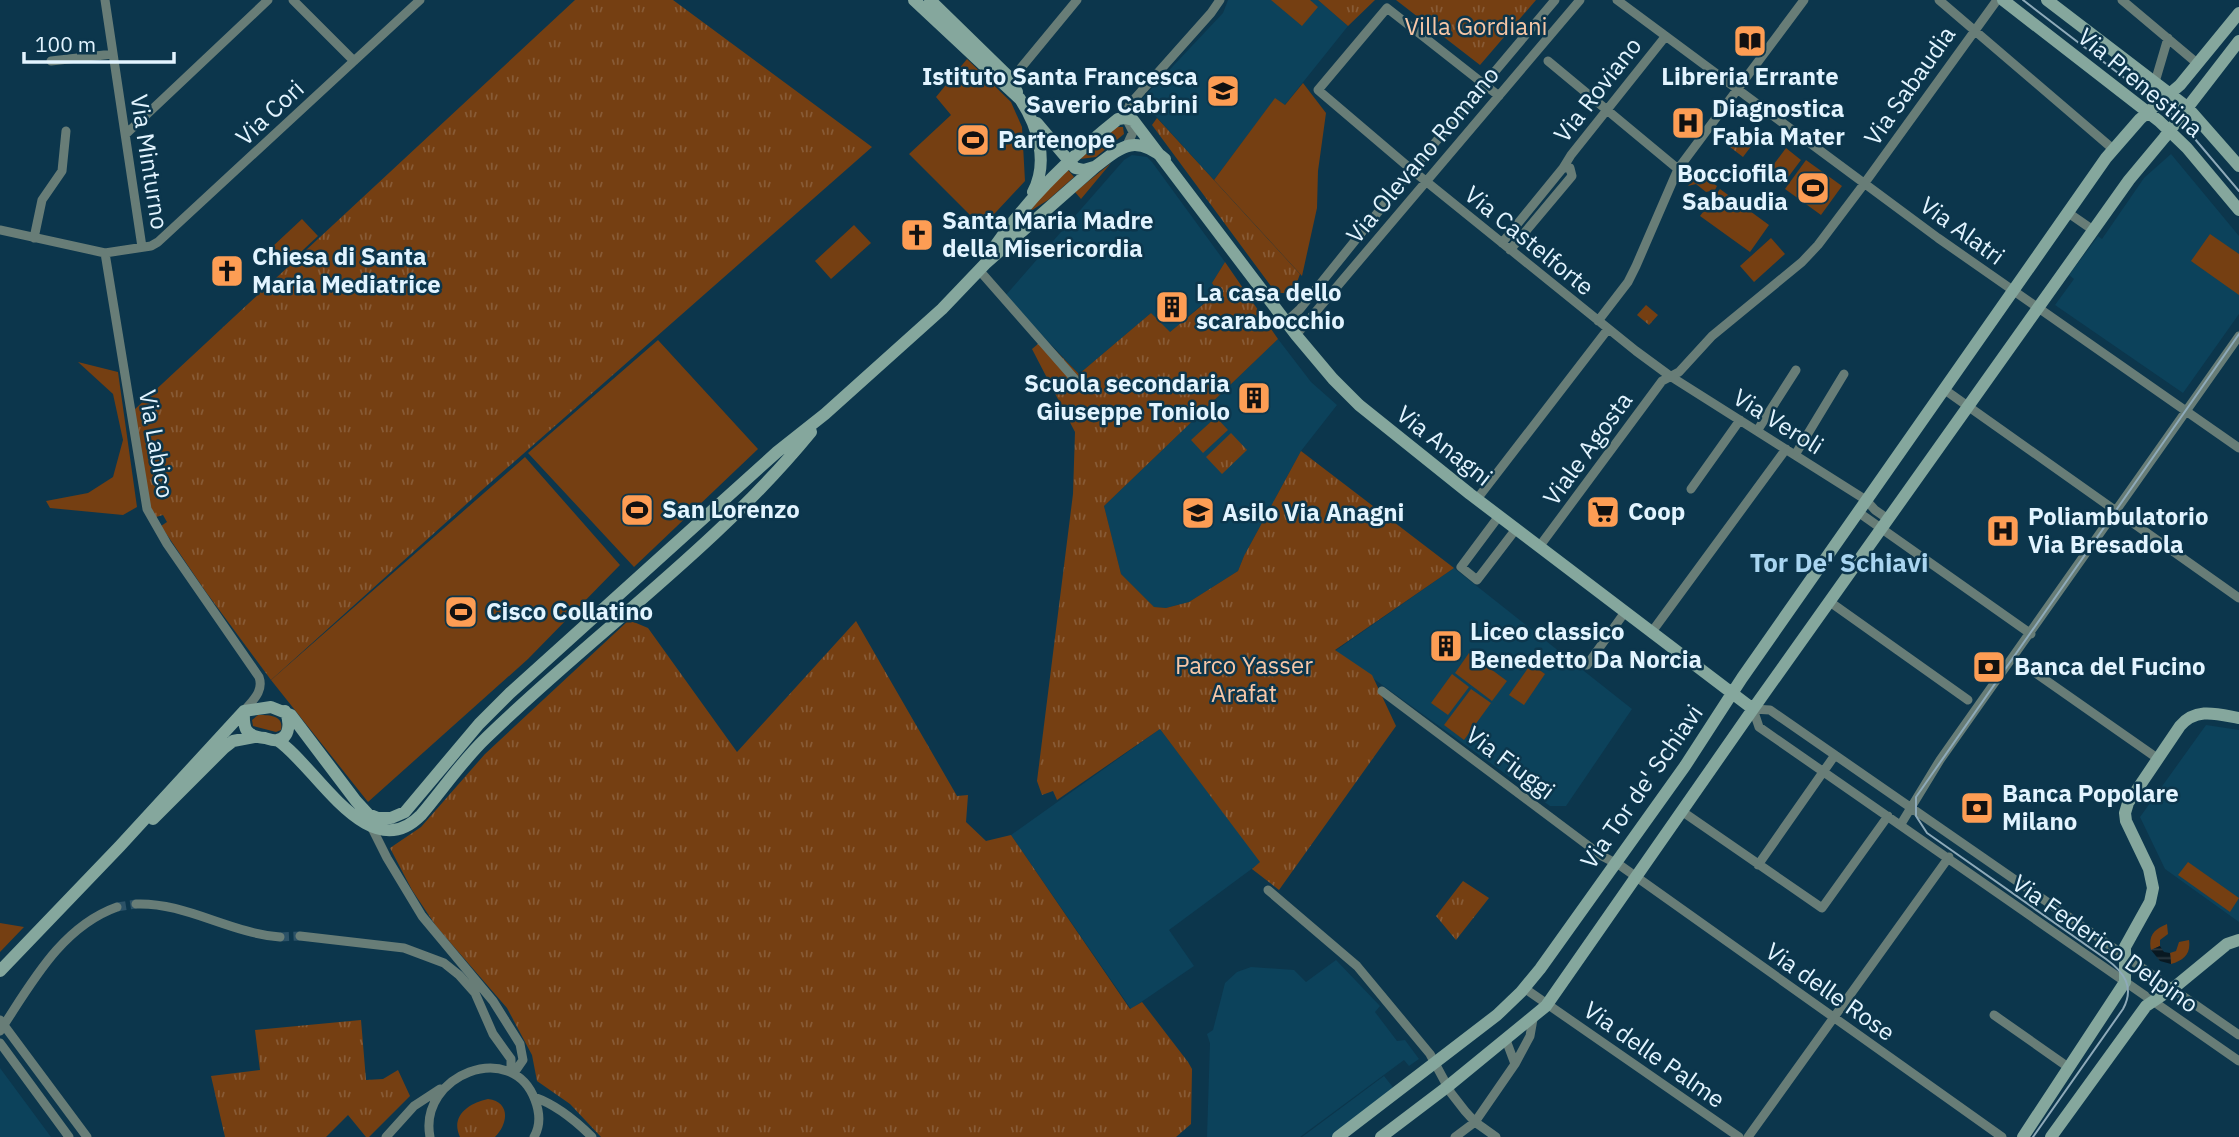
<svg xmlns="http://www.w3.org/2000/svg" width="2239" height="1137" viewBox="0 0 2239 1137" font-family="'IBM Plex Sans',sans-serif">
<style>
.built{fill:#0c425b}
.green{fill:#753f12}
.park{fill:url(#park-tufts)}
.water{fill:url(#water-rules)}
.lines{fill:none;stroke-linecap:round;stroke-linejoin:round}
.street-tunnel{stroke:#2c5267;stroke-width:9;stroke-dasharray:9 4.5;stroke-linecap:butt}
.street{stroke:#687d77;stroke-width:9}
.secondary{stroke:#85a79d;stroke-width:12}
.tram{stroke:#8eaab9;stroke-width:2}
.labels{text-anchor:middle;stroke-width:5;stroke-linejoin:round;paint-order:stroke}
.park-label{font-size:24px;fill:#f7c7a7;stroke:#0c364c}
.poi-label{font-size:24px;font-weight:bold;fill:#e2f4ff;stroke:#0c364c;text-anchor:start}
.street-label{font-size:24px;fill:#e2f4ff;stroke:#0c364c}
.neighbourhood-label{font-size:26px;font-weight:bold;fill:#a9d5f0;stroke:#0c364c}
</style>
<defs>
<pattern id="park-tufts" width="24" height="20" patternUnits="userSpaceOnUse" patternTransform="scale(1.75)"><rect width="24" height="20" fill="#753f12"/><path d="M3 7l-1-3M5 7V3M7 7l1-3M15 17l-1-3M17 17v-4M19 17l1-3" fill="none" stroke="#885b36"/></pattern>
<pattern id="water-rules" width="6" height="5" patternUnits="userSpaceOnUse" patternTransform="scale(1.75)"><rect width="6" height="5" fill="#081821"/><path d="M0 2.5h6" fill="none" stroke="#2c3a42"/></pattern>
</defs>
<rect width="100%" height="100%" fill="#0c364c"/>
<!-- built -->
<path class="built" d="M1228,0H1318L1348,26L1284,106L1275,99L1214,180L1141,100L1223,13Z
M2171,154L2239,236V314L2183,393L2055,305L2074,279L2069,275L2096,239L2098,236L2102,239L2144,178Z
M1132,155L1147,157L1152,162L1225,262L1212,283L1218,291L1169,333L1151,313L1079,374L1005,296L1124,160Z
M1278,339L1311,382L1337,405L1301,451L1244,556L1238,571L1189,602L1166,608L1154,607L1121,574L1104,506Z
M1454,568L1632,709L1566,806H1550L1335,651Z
M2206,725L2239,730V922L2165,869L2140,817Z
M1160,729L1261,862L1169,930L1194,966L1131,1009L1011,835Z
M1336,960L1380,1006L1375,1012L1397,1041L1405,1040L1419,1059L1409,1066L1404,1060L1300,1137H1207L1210,1043L1207,1034L1213,1030L1225,983L1237,972L1251,967L1294,970L1306,982Z
M0,1068L51,1137H0Z
M1384,1076L1396,1091L1334,1137H1302Z"/>
<!-- green -->
<path class="green" d="M1271,0H1310L1318,7L1302,26Z
M967,59L1011,102L1022,127L1025,181L982,227L909,154L951,115L936,97Z
M1303,83L1326,113L1318,171L1317,208L1302,276L1214,180L1275,98L1285,105Z
M1117,127H1123L1124,134L1096,157L1080,159Z
M1786,148L1801,160L1783,184L1768,172Z
M1806,160L1842,186L1821,215L1785,189Z
M1111,163L1081,199L1075,192Z
M1068,170L1074,177L1048,200L1029,212L1047,189Z
M1698,173L1717,186L1715,190L1706,192L1696,184L1688,186Z
M1720,189L1769,225L1750,252L1700,216Z
M302,219L318,236L288,264L272,247Z
M854,225L871,243L831,279L815,261Z
M2210,234L2239,254V295L2191,261Z
M1771,238L1785,254L1754,282L1740,266Z
M658,340L758,449L634,567L528,453Z
M78,362L118,372L137,507L123,515L50,508L46,501L88,493L113,477L123,440L113,394Z
M1216,417L1228,430L1203,453L1191,440Z
M525,457L620,565L528,659L368,802L271,680Z
M1469,653L1507,681L1492,701L1455,673Z
M1531,664L1545,674L1524,705L1509,695Z
M1452,674L1469,687L1448,715L1431,703Z
M1471,689L1491,703L1464,740L1444,725Z
M258,715C269,715 284,715 281,730L276,732L253,726L252,720Z
M2188,862L2239,898L2230,912L2178,875Z
M0,923L24,927L0,952Z
M2167,924L2168,934L2160,940V946L2151,950C2148,936 2154,929 2167,924Z
M2189,940C2191,954 2184,960 2171,964L2170,953L2176,951L2179,942Z"/>
<!-- park -->
<path class="park" d="M575,0H673L872,147L482,490L271,680L206,592L161,526L167,522L163,515L156,517L149,504L134,410Z
M1318,0H1375L1348,26Z
M1396,0H1536L1480,65Z
M1157,118L1300,274L1293,293H1276L1152,125Z
M1742,131L1755,141L1743,157L1730,147Z
M1225,262L1278,339L1104,506L1121,574L1154,607L1166,608L1189,602L1238,571L1244,556L1301,451L1454,568L1335,650L1372,675L1396,726L1279,890L1252,869L1260,862L1160,729L1057,800L1053,791L1042,795L1037,781L1073,494L1075,432L1032,349L1044,339L1079,374L1151,313L1170,332L1218,292L1212,283Z
M1646,305L1658,315L1649,325L1637,315Z
M1231,433L1247,450L1222,474L1206,457Z
M629,620L648,628L737,752L856,621L957,796L968,795L966,822L986,841L1011,835L1130,1009L1142,1002L1188,1062L1192,1069L1191,1124L1176,1137H601L570,1104L537,1081L532,1055L507,1008L436,926L412,890L390,848L421,827L485,754Z
M1463,881L1489,898L1456,940L1436,916Z
M361,1020L366,1080L383,1079L398,1070L410,1096L369,1137H366L348,1115L326,1137H225L211,1076L260,1070L255,1030Z
M488,1099C511,1102 508,1124 495,1137H460C450,1116 469,1103 488,1099Z"/>
<!-- water -->
<path class="water" d="M2160,946L2164,952L2170,953L2171,964L2160,961L2151,950Z"/>
<g class="lines">
<!-- street-tunnel -->
<path class="street-tunnel" d="M117,907L136,904
M280,937L300,936"/>
<!-- street -->
<path class="street" d="M105,0L142,247
M293,0L354,61
M1617,0L1938,238L2239,448
M1939,0L2113,149
M2122,0L2198,64
M51,61L113,54
M1548,61L1678,169
M1011,80L1077,0
M2155,82L2168,38
M1499,96L1387,8L1318,90L1412,170L1636,351L1670,376L1866,500L1875,510L1888,519
M126,134L268,0
M1127,145L1133,132L1125,116L1130,104L1211,13L1220,0
M1563,168L1571,155L1665,37
M2067,212L2093,230
M0,230L105,253L147,509L167,544L259,677C264,691 253,700 244,711
M34,238L42,200L62,171L66,131
M1502,243L1563,168H1570L1572,176L1510,250
M105,253L151,246L158,242L420,0
M979,270L1080,385
M1598,321L1628,282L1636,266L1678,169L1804,0
M1286,322L1300,309L1412,170L1555,0
M1296,335L1580,0
M1945,390L2239,598
M1757,431L1796,370
M1795,455L1844,374
M1691,489L1740,420
M1477,499L1608,329
M1858,512L2031,634
M1499,516L1461,567L1477,580L1516,529
M1539,547L1662,381L1679,372L1712,336L1802,262L1818,245L1864,184L1997,0
M1830,602L1968,700
M1651,633L1786,449
M2014,658L2157,758
M1587,665L1625,612
M1382,691L1602,856L1621,866L2002,1137
M1683,812L1822,908L1888,816
M1901,824L1940,760L2239,336
M372,828L387,858L422,916L493,1001L520,1044L523,1060L514,1073
M1758,865L1835,755
M1268,890L1357,966L1430,1054L1451,1093L1465,1111L1475,1122L1496,1137
M136,904C185,902 229,933 280,937
M300,936L404,948L444,963L459,975L475,993L493,1034L511,1059V1072
M1524,988L1739,1137
M1994,1015L2068,1067
M0,1020L87,1137
M0,1031C31,984 61,927 117,907
M2239,1035L1770,710L1753,709L1759,727L2239,1061
M1506,1040L1515,1064
M0,1043L69,1137
M534,1097C557,1105 575,1120 592,1137
M386,1137L414,1106L440,1089
M430,1137C418,1075 512,1038 535,1100C540,1113 541,1125 534,1137
M1455,1137L1475,1122L1515,1064L1530,1036L1533,1019
M1748,1137L1949,857"/>
<!-- secondary -->
<path class="secondary" d="M914,0L1020,99C1038,126 1049,162 1033,192
M930,0L1008,76L1017,92
M2003,0L2159,121L2187,148L2239,210
M2047,0L2187,107L2239,166
M1037,123L1075,168L1084,170L1094,167
M989,255C1023,203 1069,158 1118,119L1125,118L1133,120L1296,335L1333,379L1359,405L1470,494L1753,709
M244,711L271,707L291,715L356,801L368,814L378,818H391L405,812L479,724L510,693L777,452L825,414L942,309L985,264L1095,167C1122,146 1135,134 1165,159
M244,711C243,730 246,736 265,738C269,739 273,741 277,740C291,738 290,720 285,711
M277,740C315,764 368,869 421,815C443,789 462,761 486,738C592,635 718,546 811,432
M153,819L224,748L233,741L254,737
M0,971L120,846L244,711
M1338,1137L1497,1015L1521,992L1540,969L1685,766L1742,678L2106,158L2140,119L2180,85L2239,13
M1381,1137L1447,1087L1546,1006L1753,709L2129,180L2164,138L2239,41
M2023,1137L2125,982V947L2150,902L2153,888L2149,869L2126,821L2125,813L2128,803L2180,726C2196,707 2217,714 2239,718
M2051,1137L2146,1006L2176,986L2227,944L2239,940"/>
<!-- tram -->
<path class="tram" d="M2023,0L2178,119L2239,191
M2033,1137L2123,1009C2135,987 2124,972 2106,959L1927,833L1916,816V797L2239,334"/>
</g>
<!-- icons -->
<defs>
<symbol id="library-square" viewBox="-11 -11 22 22"><rect x="-9" y="-9" width="18" height="18" rx="4" fill="#fd9d54" stroke="#0c364c"/><path d="M-6-4Q-3-5.5-.7-3.5V5Q-3 3-6 4ZM6-4Q3-5.5 .7-3.5V5Q3 3 6 4Z" fill="#111"/></symbol>
<symbol id="school-square" viewBox="-11 -11 22 22"><rect x="-9" y="-9" width="18" height="18" rx="4" fill="#fd9d54" stroke="#0c364c"/><path d="M0-5L7-2L0 1L-7-2ZM-4 1L0 2.5L4 1V4Q0 6-4 4Z" fill="#111"/></symbol>
<symbol id="hospital-square" viewBox="-11 -11 22 22"><rect x="-9" y="-9" width="18" height="18" rx="4" fill="#fd9d54" stroke="#0c364c"/><path d="M-5-5h3v3.5h4V-5h3V5h-3V1.5h-4V5h-3Z" fill="#111"/></symbol>
<symbol id="stadium-square" viewBox="-11 -11 22 22"><rect x="-9" y="-9" width="18" height="18" rx="4" fill="#fd9d54" stroke="#0c364c"/><path d="M0-5a6.5 5 0 1 0 0 10a6.5 5 0 1 0 0-10ZM-3.5-1.8h7v3.6h-7Z" fill="#111"/></symbol>
<symbol id="church-square" viewBox="-11 -11 22 22"><rect x="-9" y="-9" width="18" height="18" rx="4" fill="#fd9d54" stroke="#0c364c"/><path d="M-1.2-6h2.4v3.5h3.3v2.4h-3.3V6h-2.4V-.1h-3.3v-2.4h3.3Z" fill="#111"/></symbol>
<symbol id="building-square" viewBox="-11 -11 22 22"><rect x="-9" y="-9" width="18" height="18" rx="4" fill="#fd9d54" stroke="#0c364c"/><path d="M-4-6H4V6H1V3H-1V6H-4ZM-2.5-4.3h1.7v1.8h-1.7ZM.8-4.3h1.7v1.8H.8ZM-2.5-1h1.7V.8h-1.7ZM.8-1h1.7V.8H.8Z" fill="#111"/></symbol>
<symbol id="supermarket-square" viewBox="-11 -11 22 22"><rect x="-9" y="-9" width="18" height="18" rx="4" fill="#fd9d54" stroke="#0c364c"/><path d="M-6-5.5h2.5l.6 2H6L4.5 2H-2.5L-4.4-4H-6ZM-1.5 3.2a1.3 1.3 0 1 0 .1 0ZM3 3.2a1.3 1.3 0 1 0 .1 0Z" fill="#111"/></symbol>
<symbol id="bank-square" viewBox="-11 -11 22 22"><rect x="-9" y="-9" width="18" height="18" rx="4" fill="#fd9d54" stroke="#0c364c"/><path d="M-6-4H6V4H-6ZM0-2.3a2.3 2.3 0 1 0 0 4.6a2.3 2.3 0 1 0 0-4.6Z" fill="#111"/></symbol>
</defs>
<g fill-rule="evenodd">
<use href="#library-square" x="1731" y="22" width="38" height="38"/>
<use href="#school-square" x="1204" y="72" width="38" height="38"/>
<use href="#hospital-square" x="1669" y="104" width="38" height="38"/>
<use href="#stadium-square" x="954" y="121" width="38" height="38"/>
<use href="#stadium-square" x="1794" y="169" width="38" height="38"/>
<use href="#church-square" x="898" y="216" width="38" height="38"/>
<use href="#church-square" x="208" y="252" width="38" height="38"/>
<use href="#building-square" x="1153" y="288" width="38" height="38"/>
<use href="#building-square" x="1235" y="379" width="38" height="38"/>
<use href="#stadium-square" x="618" y="491" width="38" height="38"/>
<use href="#supermarket-square" x="1584" y="493" width="38" height="38"/>
<use href="#school-square" x="1179" y="494" width="38" height="38"/>
<use href="#hospital-square" x="1984" y="512" width="38" height="38"/>
<use href="#stadium-square" x="442" y="593" width="38" height="38"/>
<use href="#building-square" x="1427" y="627" width="38" height="38"/>
<use href="#bank-square" x="1970" y="648" width="38" height="38"/>
<use href="#bank-square" x="1958" y="789" width="38" height="38"/>
</g>
<g class="labels">
<!-- park labels -->
<g class="park-label">
<text x="1476" y="35">Villa Gordiani</text>
<text x="1244" y="674">Parco Yasser<tspan x="1244" dy="28">Arafat</tspan></text>
</g>
<!-- poi labels -->
<g class="poi-label">
<text x="1198" y="85" text-anchor="end">Istituto Santa Francesca<tspan x="1198" dy="28">Saverio Cabrini</tspan></text>
<text x="1750" y="85" text-anchor="middle">Libreria Errante</text>
<text x="1712" y="117">Diagnostica<tspan x="1712" dy="28">Fabia Mater</tspan></text>
<text x="998" y="148">Partenope</text>
<text x="1788" y="182" text-anchor="end">Bocciofila<tspan x="1788" dy="28">Sabaudia</tspan></text>
<text x="942" y="229">Santa Maria Madre<tspan x="942" dy="28">della Misericordia</tspan></text>
<text x="252" y="265">Chiesa di Santa<tspan x="252" dy="28">Maria Mediatrice</tspan></text>
<text x="1196" y="301">La casa dello<tspan x="1196" dy="28">scarabocchio</tspan></text>
<text x="1230" y="392" text-anchor="end">Scuola secondaria<tspan x="1230" dy="28">Giuseppe Toniolo</tspan></text>
<text x="662" y="518">San Lorenzo</text>
<text x="1628" y="520">Coop</text>
<text x="1222" y="521">Asilo Via Anagni</text>
<text x="2028" y="525">Poliambulatorio<tspan x="2028" dy="28">Via Bresadola</tspan></text>
<text x="486" y="620">Cisco Collatino</text>
<text x="1470" y="640">Liceo classico<tspan x="1470" dy="28">Benedetto Da Norcia</tspan></text>
<text x="2014" y="675">Banca del Fucino</text>
<text x="2002" y="802">Banca Popolare<tspan x="2002" dy="28">Milano</tspan></text>
</g>
<!-- street labels -->
<g class="street-label">
<text transform="translate(2140 83) rotate(40)" y="8">Via Prenestina</text>
<text transform="translate(1910 86) rotate(-55)" y="8">Via Sabaudia</text>
<text transform="translate(1598 90) rotate(-52)" y="8">Via Roviano</text>
<text transform="translate(270 113) rotate(-43)" y="8">Via Cori</text>
<text transform="translate(1423 155) rotate(-50)" y="8">Via Olevano Romano</text>
<text transform="translate(149 162) rotate(81)" y="8">Via Minturno</text>
<text transform="translate(1962 231) rotate(36)" y="8">Via Alatri</text>
<text transform="translate(1529 241) rotate(39)" y="8">Via Castelforte</text>
<text transform="translate(1778 422) rotate(32)" y="8">Via Veroli</text>
<text transform="translate(156 444) rotate(80)" y="8">Via Labico</text>
<text transform="translate(1444 446) rotate(38)" y="8">Via Anagni</text>
<text transform="translate(1588 449) rotate(-54)" y="8">Viale Agosta</text>
<text transform="translate(1510 763) rotate(37)" y="8">Via Fiuggi</text>
<text transform="translate(1642 787) rotate(-55)" y="8">Via Tor de' Schiavi</text>
<text transform="translate(2105 944) rotate(35)" y="8">Via Federico Delpino</text>
<text transform="translate(1830 992) rotate(35)" y="8">Via delle Rose</text>
<text transform="translate(1654 1055) rotate(35)" y="8">Via delle Palme</text>
</g>
<!-- neighbourhood labels -->
<g class="neighbourhood-label">
<text x="1839" y="572">Tor De' Schiavi</text>
</g>
</g>
<!-- scale -->
<path d="M24 52v10h150v-10" fill="none" stroke="#e2f4ff" stroke-width="3.5"/>
<text x="35" y="52" font-size="21" fill="#e2f4ff" stroke="#0c364c" stroke-width="5" paint-order="stroke">100 m</text>
</svg>
